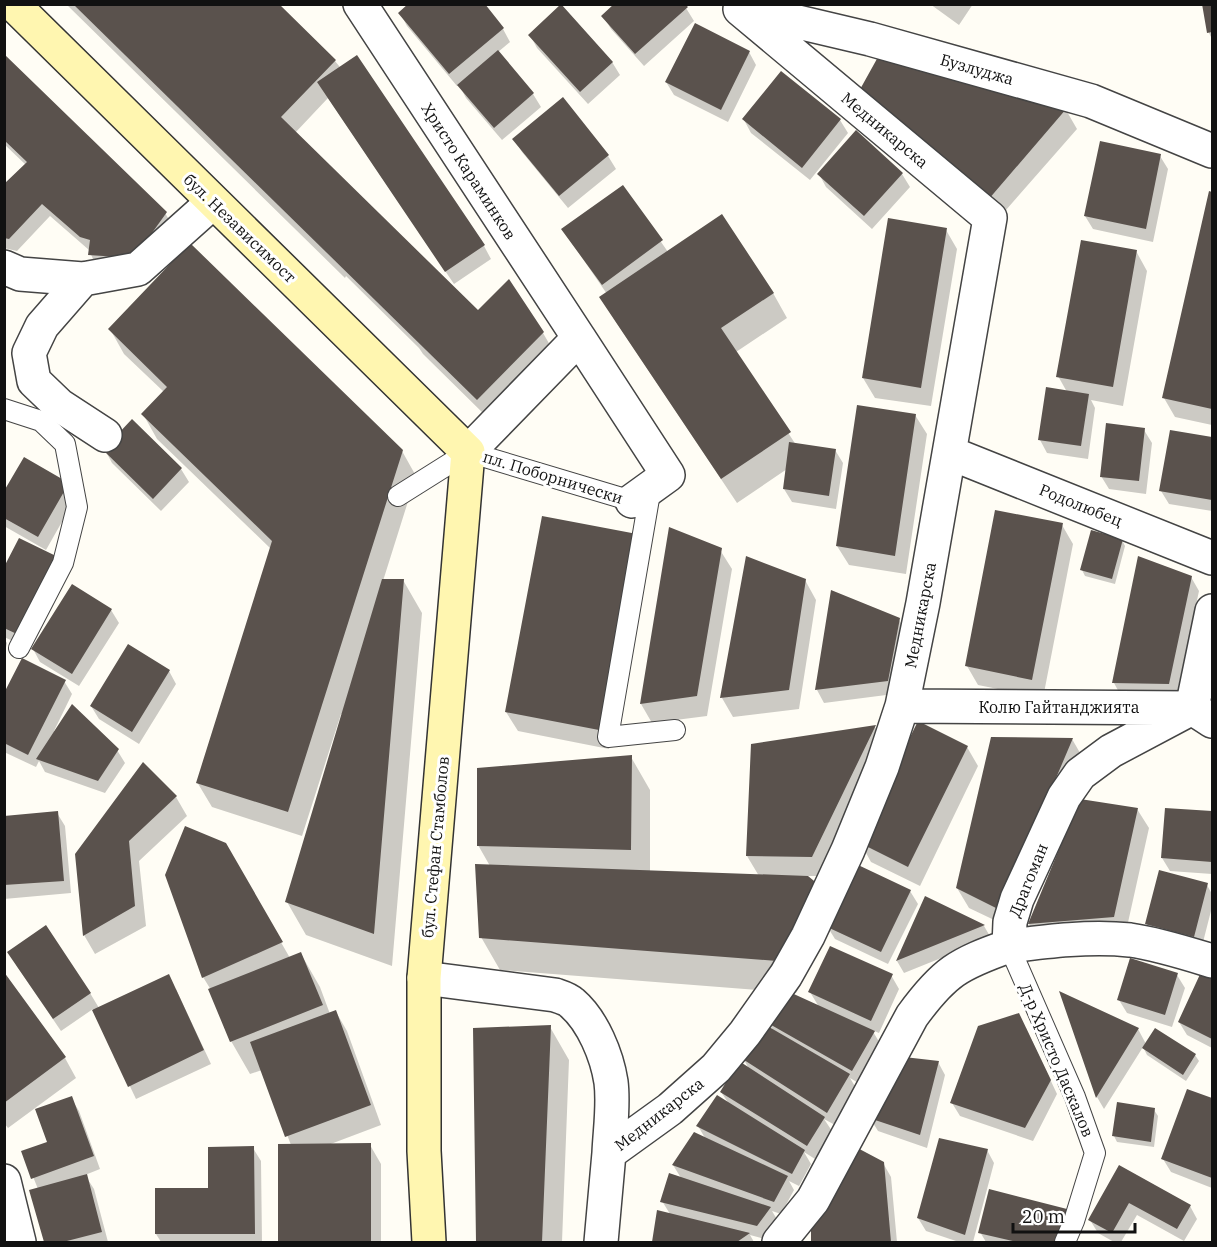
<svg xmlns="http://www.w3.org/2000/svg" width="1217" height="1247" viewBox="0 0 1217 1247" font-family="'IBM Plex Serif',serif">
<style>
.shadow{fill:#0003}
.building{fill:#5a524d}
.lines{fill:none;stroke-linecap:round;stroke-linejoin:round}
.lane-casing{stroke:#444;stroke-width:22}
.street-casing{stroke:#444;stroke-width:36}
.secondary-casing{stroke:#333;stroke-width:36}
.lane{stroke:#fff;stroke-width:20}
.street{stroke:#fff;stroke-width:33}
.secondary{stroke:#fff6b0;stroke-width:33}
.labels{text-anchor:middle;stroke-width:6;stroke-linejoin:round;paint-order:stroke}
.street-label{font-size:16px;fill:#111;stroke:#fff}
</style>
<rect width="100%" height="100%" fill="#fffdf5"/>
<!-- shadow -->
<path class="shadow" d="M66,4H277L335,61L484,246L491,259L454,284L328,98L295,133L478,312L543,333L554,352L489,419L423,354L419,348L346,276L345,278Z
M930,4H973L959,25Z
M1203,4H1212V39L1209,33Z
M686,8L694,21L644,66L611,29L603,16Z
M400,13L503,29L510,42L498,52L533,94L541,107L502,140L466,98L459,85L457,86L407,26Z
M530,35L612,62L620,75L588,104L537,48Z
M749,52L756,65L728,122L674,95L666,82Z
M4,55L165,213L173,226L97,268L89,250L50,216L17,251L4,248V187L26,165L4,144Z
M1066,110L1077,129L999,218L871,112Z
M744,120H840L848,133L810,180L751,133Z
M856,133L902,174L910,187L872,229L826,187L819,174Z
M514,139L608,156L616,169L568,208L522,152Z
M1160,156L1168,169L1153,242L1093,229L1085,216Z
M623,187L668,252L773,293L787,318L736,352L796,445L835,450L843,463L836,509L792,502L784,489L787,469L737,503L616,322L601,298L607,294L563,230Z
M1210,193L1212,194V425L1175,417L1164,398Z
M946,230L957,249L931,406L875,398L863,378Z
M1136,251L1147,271L1123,406L1091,400L1095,408L1088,459L1047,453L1040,440L1067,392L1058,376Z
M110,329L402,451L416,476L383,581L403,580L422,613L392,966L306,935L287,902L343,714H341L302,836L212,807L197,782L271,549L157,439L143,414L164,392L124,354Z
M915,415L927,434L906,574L849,565L837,546Z
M1144,430L1152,443L1146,494L1109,489L1101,476Z
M1171,432L1212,439V511L1169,504L1161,491Z
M105,450L181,469L189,482L161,511L112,463Z
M25,459L76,497L46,550L4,526V494Z
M1062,525L1073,544L1043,698L978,685L967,666Z
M671,530L720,550L732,569L707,716L652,723L641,704Z
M1122,540L1125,546L1115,584L1085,576L1082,570Z
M647,555L609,749L518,731L506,712Z
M1140,558L1191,577L1199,591L1176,697L1121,696L1114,683Z
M4,571L26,647L4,637Z
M805,580L816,600L799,709L733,717L722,698Z
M72,586L111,610L119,623L79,686L40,662L33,649Z
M899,620L907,633L894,694L824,703L817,690Z
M4,639L7,643L4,657Z
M169,671L176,684L139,744L99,719L91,706Z
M64,681L72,694L54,731L117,750L125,763L105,793L45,772L39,761L36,767L4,752V696Z
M875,727L886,746L823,876H805L818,886L910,891L918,904L888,964L835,939L830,931L796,993H789L819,1007L810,992L891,975L899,989L879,1033L872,1030L881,1045L860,1084L850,1078L856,1088L835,1125L824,1119L832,1131L815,1159L804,1152L811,1164L799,1186L789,1181L794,1190L781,1214L772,1211L778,1221L765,1239L750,1235L754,1242H653L659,1212L670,1214L662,1201L681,1178L673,1165L705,1138L698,1126L729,1104L721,1092L749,1069L743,1058L774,1032L768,1022L785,992L500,970L481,937L490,866L478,845L631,757L650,790V872L759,876L747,856L752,745Z
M1072,739L1083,758L1011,928L969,908L957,888Z
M967,747L978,766L920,886L871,862L860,842Z
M176,797L187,816L139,861L146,926L95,954L84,935L76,855Z
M1081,801L1137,809L1149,828L1125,936L1040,943L1029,924Z
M1166,809L1212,813V874L1170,871L1162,858Z
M57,813L65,826L71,893L4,899V817Z
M225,845L290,958L301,954L320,987L330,1014L336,1012L347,1031L381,1125L328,1145H370L381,1164V1242H280L279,1145H291L262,1070L250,1074L231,1041L211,990L203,977Z
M1207,885L1212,894V907L1201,950L1154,937L1146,923Z
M926,898L984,926L991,938L904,973L897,961Z
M16,965L90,993L99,1008L176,989L211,1064L136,1099L93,1009L61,1031Z
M1203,972L1212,977V1048L1187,1035L1179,1022Z
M4,975L65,1058L76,1078L8,1128L4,1123Z
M1177,975L1185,988L1172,1027L1127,1013L1119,1000Z
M1062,994L1138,1029L1146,1044L1195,1055L1199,1061L1186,1081L1147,1055L1143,1047L1104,1109L1097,1097Z
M550,1027L569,1060L562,1242H478L474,1029Z
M1026,1028L1057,1094L1033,1141L960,1116L952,1103Z
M938,1062L945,1075L927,1148L878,1131L870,1118Z
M1188,1091L1212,1100V1188L1171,1172L1163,1159Z
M71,1098L79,1111L100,1169L85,1175L94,1189L108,1242H45L31,1191L38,1189L23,1152L49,1143Z
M1154,1110L1158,1116L1154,1147L1117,1142L1114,1136Z
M253,1148L261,1161L262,1242H161L156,1234V1189H210Z
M987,1150L994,1163L973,1242H959L926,1231L918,1218Z
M883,1163L891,1177L897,1242H813L812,1217Z
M1120,1167L1190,1206L1197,1219L1184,1241L1137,1215L1121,1242H1114L1098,1233L1090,1220Z
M1066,1210L1074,1223L1069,1242H986L980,1232Z"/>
<!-- building -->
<path class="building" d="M73,4H279L336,60L281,117L478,310L509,279L544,332L477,400Z
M408,4H485L504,28L449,74L398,13Z
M561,4L613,62L580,92L528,35Z
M614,4H685L688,7L635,54L601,16Z
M1202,4H1212V32L1207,33Z
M695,23L750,51L721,110L665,82Z
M498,50L534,93L494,128L457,85Z
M4,54L167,212L134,258L88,255L90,240L80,237L42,204L9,239L4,238V184L27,162L4,140Z
M357,55L485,245L445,272L317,82Z
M878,57L1067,108L988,200L858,93Z
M781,71L841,119L802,168L742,119Z
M563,97L609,155L559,196L512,139Z
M856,130L903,173L864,216L817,174Z
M1100,141L1161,154L1146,229L1084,216Z
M623,185L663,240L602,285L561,229Z
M1209,191L1212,192V409L1162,398Z
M722,214L774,293L721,328L791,432L721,479L599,297Z
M888,218L947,228L921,388L862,378Z
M1081,240L1137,250L1113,387L1056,377Z
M190,243L403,450L288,812L196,783L272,541L141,414L167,387L108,329Z
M1046,387L1089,394L1081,446L1038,440Z
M857,405L916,414L895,556L836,546Z
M132,419L182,468L153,499L103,450Z
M1106,423L1145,428L1139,481L1100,477Z
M1170,430L1212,437V500L1159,491Z
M789,442L836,449L829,496L783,489Z
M24,457L69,483L38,537L4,518V491Z
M995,510L1063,523L1032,680L965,666Z
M542,516L637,534L599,730L505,712Z
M669,527L722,548L697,696L640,704Z
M1091,530L1123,539L1112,579L1080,570Z
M19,538L56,556L19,635L4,628V567Z
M746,556L806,579L789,690L720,698Z
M1138,556L1192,576L1169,684L1112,683Z
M382,579H404L374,934L285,902Z
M72,584L112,609L72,674L31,649Z
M831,590L900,618L888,681L815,690Z
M128,644L170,670L132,732L90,706Z
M22,658L66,680L28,755L4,743V693Z
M72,704L119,749L98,781L36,759Z
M918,721L968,746L908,867L858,842Z
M876,725L812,857L746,856L751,744Z
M991,737L1073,738L1000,910L956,888Z
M632,755L631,850L477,846V768Z
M143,762L177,796L129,841L135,906L83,936L75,854Z
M1080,799L1138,808L1114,917L1028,924Z
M1165,808L1212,811V862L1161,858Z
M58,811L64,881L4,885V816Z
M185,826L226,843L283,942L202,978L165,875Z
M475,864L808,876L819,885L777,961L479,938Z
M856,864L911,890L881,952L825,926Z
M1159,870L1208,883L1194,937L1145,924Z
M925,896L985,925L896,961Z
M46,925L91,993L53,1019L7,952Z
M830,946L893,974L871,1021L808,992Z
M301,952L323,1005L230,1042L208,989Z
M1130,958L1178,973L1165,1015L1117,1000Z
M1202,970L1212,975V1039L1178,1022Z
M4,972L66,1057L4,1103Z
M169,974L204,1050L128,1087L92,1010Z
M785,990L875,1031L852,1071L766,1022Z
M1059,991L1139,1028L1096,1098Z
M336,1010L371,1105L285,1137L250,1042Z
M1019,1013L1051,1080L1025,1128L950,1103L978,1026Z
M764,1024L850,1074L827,1113L741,1058Z
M551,1025L542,1242H476L473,1028Z
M1155,1028L1196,1054L1183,1075L1142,1048Z
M904,1057L939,1061L920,1135L869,1118Z
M739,1061L825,1117L807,1146L720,1092Z
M1187,1089L1212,1098V1178L1161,1159Z
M717,1095L805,1150L792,1174L696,1126Z
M72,1096L94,1156L31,1179L21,1151L47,1142L35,1109Z
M1117,1102L1155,1108L1151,1142L1112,1136Z
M694,1132L788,1176L774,1202L672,1165Z
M939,1138L988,1149L965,1235L917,1218Z
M371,1143V1242H278V1144Z
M850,1144L884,1162L891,1242H811V1217Z
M254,1146L255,1234H155V1188H208V1147Z
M1119,1165L1191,1205L1177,1229L1129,1203L1112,1233L1088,1220Z
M669,1173L771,1207L757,1226L660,1202Z
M87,1174L102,1232L63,1242H44L29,1190Z
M989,1189L1067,1209L1058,1242H1017L978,1233Z
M657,1210L750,1233L737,1242H652Z"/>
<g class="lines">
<defs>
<path id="lane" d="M4,409L41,421L65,444L77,507L63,563L19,648
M651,487L608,737L675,730
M398,496L468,452L632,501
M1009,946L1075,1097L1095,1153L1074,1221L1065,1242"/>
<path id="street" d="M360,4L579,338
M747,10L870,39L1091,101L1212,151
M4,267L20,274L83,279L138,269L213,202
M83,279L42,326L29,353L34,381L59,405L105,435
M468,452L579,338L668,475L632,501
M950,453L1212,558
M902,706L1192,708L1212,721
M1009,946C1049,941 1090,936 1130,940C1158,944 1186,953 1212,961
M424,978L555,995C561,997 568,999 572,1003C593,1021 607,1056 611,1082C614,1105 610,1130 609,1153
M4,1181L19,1242
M601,1242L609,1153L670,1109L716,1068L745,1033L786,975L808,936L848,850L882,767L902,706L923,603L990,218L740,9
M779,1242L813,1200L912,1016C944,972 958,964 1009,946L1010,922L1017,899L1064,797L1080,774L1111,751L1192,708L1212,611"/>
<path id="secondary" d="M13,4L468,452L424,978V1151L429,1242"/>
</defs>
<!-- lane casing -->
<use href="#lane" class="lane-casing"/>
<!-- street casing -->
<use href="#street" class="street-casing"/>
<!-- secondary casing -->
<use href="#secondary" class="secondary-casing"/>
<!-- lane -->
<use href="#lane" class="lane"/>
<!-- street -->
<use href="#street" class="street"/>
<!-- secondary -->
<use href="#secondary" class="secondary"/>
</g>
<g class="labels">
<!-- street labels -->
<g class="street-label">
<text transform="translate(977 69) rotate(16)" y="6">Бузлуджа</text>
<text transform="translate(885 130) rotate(40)" y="6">Медникарска</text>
<text transform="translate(469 171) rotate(57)" y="6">Христо Караминков</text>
<text transform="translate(240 228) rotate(44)" y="6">бул. Независимост</text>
<text transform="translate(553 477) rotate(17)" y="6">пл. Поборнически</text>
<text transform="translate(1081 505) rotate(22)" y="6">Родолюбец</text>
<text transform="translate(920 615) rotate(-79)" y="6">Медникарска</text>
<text x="1059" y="713">Колю Гайтанджията</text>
<text transform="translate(435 847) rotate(-85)" y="6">бул. Стефан Стамболов</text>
<text transform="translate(1028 880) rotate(-68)" y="6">Драгоман</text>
<text transform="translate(1057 1060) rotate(67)" y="6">Д-р Христо Даскалов</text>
<text transform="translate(659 1114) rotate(-38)" y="6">Медникарска</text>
</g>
</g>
<!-- border -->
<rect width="1217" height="1247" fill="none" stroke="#111111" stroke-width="12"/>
<!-- scale -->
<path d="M1013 1223v9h122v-9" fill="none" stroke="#111111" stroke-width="3"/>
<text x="1022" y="1223" font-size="18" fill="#111111" stroke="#ffffff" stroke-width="4.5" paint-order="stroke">20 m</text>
</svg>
